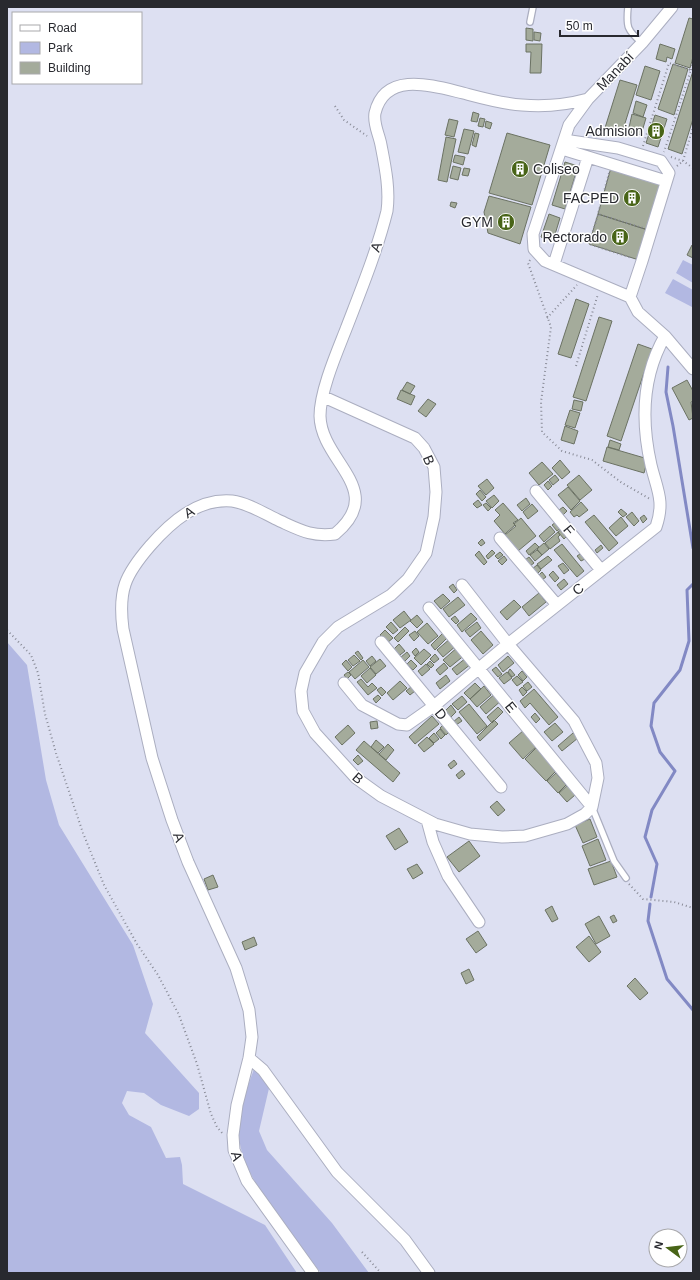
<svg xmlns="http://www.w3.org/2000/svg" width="700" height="1280" viewBox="0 0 700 1280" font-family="Helvetica,sans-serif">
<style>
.green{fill:#b2b8e2}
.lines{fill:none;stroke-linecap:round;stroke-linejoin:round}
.stream{stroke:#8289c4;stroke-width:3}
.building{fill:#a4ab9b;stroke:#6b7263}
.service-casing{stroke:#abaec0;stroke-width:8}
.minor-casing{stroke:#abaec0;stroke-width:13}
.path{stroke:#898b97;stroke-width:2;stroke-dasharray:1 3;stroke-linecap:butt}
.service{stroke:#fff;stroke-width:5.5}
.minor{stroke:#fff;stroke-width:11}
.labels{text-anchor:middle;stroke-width:3;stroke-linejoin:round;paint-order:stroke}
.street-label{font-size:14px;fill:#28292f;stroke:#fff}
.poi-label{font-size:14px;fill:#28292f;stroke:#fff;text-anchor:end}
</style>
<rect width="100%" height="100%" fill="#dde0f2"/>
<!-- green -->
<path class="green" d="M683,260L693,265V283L676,273Z
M673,279L693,290L692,307L665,293Z
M7,642L27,665L46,780L59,825L133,945L153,1004L145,1033L199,1093V1109L189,1116L161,1105L144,1093L127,1091L122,1103L129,1115L151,1127L166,1158L180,1157L182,1165L183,1184L265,1225L297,1273H7Z
M254,1069L270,1084L259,1131L267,1150L332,1223L369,1273H321C296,1240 239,1176 239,1134C239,1112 246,1090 254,1069Z"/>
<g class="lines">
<!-- stream -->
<path class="stream" d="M668,367L666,392L673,426L693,548
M651,897L657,864L645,837L652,810L675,771L660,752L651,726L654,703L680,670L689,641L687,590L693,584
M650,904L648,921L667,979L693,1010"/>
</g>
<!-- building -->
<path class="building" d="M689,18L693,19V57L690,68L675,63Z
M526,28L533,29V41L526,40Z
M534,32L541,33L540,41L534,40Z
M526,44H542L541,73H530L531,52H526Z
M660,44L675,49L672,59L667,57L666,62L656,59Z
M673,64L688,69L674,115L658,109Z
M645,66L660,71L651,100L636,95Z
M693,71V119L682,154L668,149Z
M620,80L637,85L621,136L604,131Z
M636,101L647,105L643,117L633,113Z
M473,112L479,114L477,122L471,121Z
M632,114L646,118L641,135L628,132Z
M655,115L667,119L658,147L646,143Z
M480,118L485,119L483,127L478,126Z
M449,119L458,121L454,137L445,135Z
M486,121L492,123L490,129L485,127Z
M464,129L474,131L468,154L458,152Z
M475,133L479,134L476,147L472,145Z
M507,133L550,145L532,205L489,193Z
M446,137L456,139L447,182L438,180Z
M455,155L465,157L463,165L453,162Z
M565,162L578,166L565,209L552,205Z
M612,164L666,181L651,231L598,214Z
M453,166L461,168L458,180L450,178Z
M464,168L470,169L468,176L462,175Z
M489,196L531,207L520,244L488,233L484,212Z
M451,202L457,203L455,208L450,206Z
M549,214L560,218L553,241L541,237Z
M598,214L651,231L642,261L589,244Z
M692,245L693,246V258L687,255Z
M576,299L589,304L571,358L558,354Z
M599,317L612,321L586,401L573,397Z
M638,344L652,349L621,441L607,436Z
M687,380L693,391V401L691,402L693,418L689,420L672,388Z
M407,382L415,386L410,394L402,390Z
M401,390L415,396L411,405L397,399Z
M428,399L436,404L426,417L418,411Z
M574,400L583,402L581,411L572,409Z
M570,410L580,413L575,428L565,425Z
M565,426L578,431L574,444L561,440Z
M610,440L621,444L619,450L608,447Z
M607,447L648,459L644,473L603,461Z
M560,460L570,472L562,479L552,468Z
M542,462L553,474L539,485L529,473Z
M555,475L559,480L553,485L549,480Z
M579,475L592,490L580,500L567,485Z
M487,479L494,488L486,495L478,486Z
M548,481L552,486L548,490L544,485Z
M568,487L580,501L571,510L558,495Z
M480,490L486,497L482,501L476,494Z
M494,495L499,501L492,508L486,501Z
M526,498L530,504L522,511L517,505Z
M478,500L482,505L477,508L473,504Z
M581,502L588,510L579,517L577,515L574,517L570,512Z
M486,503L491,508L488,511L483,505Z
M503,503L518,520L513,523L515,525L505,534L494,521L500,515L495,510Z
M532,504L538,511L528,519L523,512Z
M563,507L567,511L563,515L559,510Z
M621,509L627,514L623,517L618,512Z
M632,512L639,521L634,526L626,517Z
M594,515L618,543L609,551L585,522Z
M644,515L647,519L643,523L640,518Z
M621,517L628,526L616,536L609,528Z
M521,518L536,536L518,551L505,535L516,526L514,524Z
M556,522L561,528L557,531L552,525Z
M550,526L555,532L544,542L539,536Z
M562,529L568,535L564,539L558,532Z
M558,532L560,535L558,537L560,541L550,549L545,543Z
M482,539L485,543L481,546L478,543Z
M535,543L539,547L529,555L526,551Z
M544,543L549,549L542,555L537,549Z
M562,544L584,571L577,577L554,550Z
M601,545L603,548L597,553L595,550Z
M492,550L495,553L488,559L486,556Z
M537,550L542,555L535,561L530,555Z
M479,551L487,562L484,565L475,555Z
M500,552L503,555L498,559L495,556Z
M580,554L585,559L581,561L577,556Z
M504,556L507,560L502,565L498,561Z
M548,556L552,560L541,569L537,564Z
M529,557L534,563L530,566L525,560Z
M563,563L569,570L564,574L558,566Z
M537,565L541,570L537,574L532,569Z
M553,571L559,578L555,582L549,575Z
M542,572L546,577L542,580L538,576Z
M564,579L568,584L561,590L557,585Z
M453,584L457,590L454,593L449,587Z
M539,593L546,602L529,616L522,607Z
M443,594L450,601L441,609L434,601Z
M458,597L465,605L449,617L443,609Z
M514,600L521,607L507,620L500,612Z
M404,611L411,620L400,628L393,620Z
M471,613L477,619L462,632L457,625Z
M417,615L423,622L417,628L410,621Z
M455,616L459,621L456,624L451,619Z
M391,622L398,630L393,634L386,627Z
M477,622L481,628L470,637L465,631Z
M427,623L438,636L428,644L417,632Z
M405,627L409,631L398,642L394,638Z
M385,630L393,638L387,643L380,635Z
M415,631L419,636L414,641L409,635Z
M445,631L449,636L435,650L431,645Z
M481,631L493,645L483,654L471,640Z
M451,638L457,645L443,657L437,650Z
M399,644L405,651L400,655L394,649Z
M459,646L466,654L450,667L443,660Z
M416,648L419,652L415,656L412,652Z
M424,649L431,655L421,665L414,658Z
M358,651L363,658L361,660L355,653Z
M407,652L410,656L405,661L401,657Z
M435,654L439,659L434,663L430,659Z
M354,655L360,661L353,666L348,660Z
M372,656L376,661L370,666L366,661Z
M508,656L514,663L503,672L498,665Z
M466,658L471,664L457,675L452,669Z
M380,659L386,666L376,674L370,667Z
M346,660L352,667L348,671L342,664Z
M363,660L369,667L355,679L349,672Z
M411,660L417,666L413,670L407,664Z
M430,661L434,665L431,668L427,664Z
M444,663L448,668L440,675L436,670Z
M426,664L430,669L422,676L418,671Z
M496,667L502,674L498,677L492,670Z
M370,668L376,675L367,683L361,676Z
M510,669L515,675L512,677L508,672Z
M522,671L527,677L523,681L518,675Z
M348,672L351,675L347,679L344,675Z
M507,672L512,678L504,684L499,678Z
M446,675L450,681L440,689L436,683Z
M517,676L523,682L517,686L512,680Z
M361,679L368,687L372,683L377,688L368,695L357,682Z
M400,681L407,688L393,700L387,693Z
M528,682L532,687L527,691L523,686Z
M475,683L481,689L470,699L464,693Z
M484,686L491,695L477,707L470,699Z
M381,687L386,692L382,696L377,690Z
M411,687L415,691L410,695L406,691Z
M522,687L527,692L523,696L519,690Z
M534,689L558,717L549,725L530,703L525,708L520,701Z
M497,692L503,699L486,714L480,707Z
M378,695L381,698L376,703L373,699Z
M462,696L467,702L458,710L452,704Z
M469,704L487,726L477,734L459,712Z
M451,705L456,712L451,717L445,711Z
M498,707L503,712L492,723L487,717Z
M535,713L540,719L536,723L531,717Z
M432,716L439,724L415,744L409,737Z
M459,717L462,721L456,725L453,722Z
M494,720L498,724L480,741L477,737Z
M377,721L378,728L371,729L370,722Z
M555,723L563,732L552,741L544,732Z
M348,725L355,733L342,745L335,737Z
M443,725L449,732L446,735L440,728Z
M440,729L445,735L441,739L436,733Z
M524,730L538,745L523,759L509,743Z
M434,733L439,739L434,743L429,738Z
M573,733L578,738L562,751L558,746Z
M427,737L434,744L424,752L418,745Z
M376,740L384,747L378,753L371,747Z
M364,741L400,773L393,782L356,750Z
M388,744L394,750L386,760L379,754Z
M539,745L560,767L546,781L525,759Z
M358,755L363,761L358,765L353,760Z
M454,760L457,764L451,769L448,765Z
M462,770L465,774L459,779L456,775Z
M556,773L566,785L558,793L547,781Z
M570,783L575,795L567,802L559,793Z
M497,801L505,810L498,816L490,807Z
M590,819L597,837L583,843L575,825Z
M399,828L408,842L395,850L386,836Z
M598,839L606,860L590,866L582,846Z
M469,841L480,856L459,872L447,857Z
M611,861L617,877L594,885L588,869Z
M417,864L423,873L413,879L407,869Z
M213,875L218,887L208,890L204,879Z
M552,906L558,919L552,922L545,910Z
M614,915L617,921L613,923L610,917Z
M599,916L610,936L596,944L585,924Z
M478,931L487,945L476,953L466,939Z
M589,936L601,952L589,962L576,947Z
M254,937L257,945L245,950L242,942Z
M469,969L474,980L466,984L461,973Z
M635,978L648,993L640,1000L627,986Z"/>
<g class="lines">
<defs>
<path id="service" d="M628,7C626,27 627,30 642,43
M530,22L533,7
M592,807L614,861L626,878"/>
<path id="minor" d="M672,7L642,43L588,99L569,125L533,234L534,249L545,261L630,297L638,312L665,336L693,369
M564,140L618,148L661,161L669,173L642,261L630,297
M562,149L666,181
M554,264L588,157
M324,397L415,438L424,448L434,467L436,492L434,517L426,553L408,579L391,595L338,627L323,642L305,673L301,691L303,711L315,733L356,778L381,796L435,824L470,834L502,837L525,836L567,824L585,814L592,807L598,778L596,763L574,721L508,644L462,585
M536,491L601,570
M500,538L557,605
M429,608L592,807
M381,642L501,787
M344,683L362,705L398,724L407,725L434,706L508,644L656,527C665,501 657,490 651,465C641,421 642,376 665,336
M427,820L433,842L448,876L479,922
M249,1058L263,1070L337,1172L405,1240L429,1273
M313,1273L247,1181L234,1150L233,1135L237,1105L249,1058L252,1037L249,1010L236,968L188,862L172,820L152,758L123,629C118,590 125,575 150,546C171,522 198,498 232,501C248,503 265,514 280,521C300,530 312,537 335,534C388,490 321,462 320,416C320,391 337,352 346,329C361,290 377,251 387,211C390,189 385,166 381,145C379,134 373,124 375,113C385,70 434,86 463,93C482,98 503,104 522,105C545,107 566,105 588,99"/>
</defs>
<!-- service casing -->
<use href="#service" class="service-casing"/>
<!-- minor casing -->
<use href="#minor" class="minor-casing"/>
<!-- path -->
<path class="path" d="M691,70L693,62
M335,106L344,120L367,136
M643,146L669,63L691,70L664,152
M671,157L683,161L693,168
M677,166L683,161L693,127
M609,173L598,214L643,228
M598,215L589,244L632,258
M530,260L528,263L551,327L541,402L542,432L562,451L592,460L622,483L650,499
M547,318L577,285
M576,366L598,294
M7,630L31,655L38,673L45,714L56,753L83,833L104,885L137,944L158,975L179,1015L197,1064L211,1114L217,1127L223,1134
M629,884L643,899L674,902L693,908
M362,1252L381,1273"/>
<!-- service -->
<use href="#service" class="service"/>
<!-- minor -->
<use href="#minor" class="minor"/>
</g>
<!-- icons -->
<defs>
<symbol id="building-disc" viewBox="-11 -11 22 22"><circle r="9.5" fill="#486417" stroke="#fff"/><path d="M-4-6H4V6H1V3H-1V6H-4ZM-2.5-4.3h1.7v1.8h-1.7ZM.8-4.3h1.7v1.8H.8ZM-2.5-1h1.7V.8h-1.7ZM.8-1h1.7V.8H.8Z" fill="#fff"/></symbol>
</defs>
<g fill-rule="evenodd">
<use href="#building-disc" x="646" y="121" width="20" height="20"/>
<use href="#building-disc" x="510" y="159" width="20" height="20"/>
<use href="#building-disc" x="622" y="188" width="20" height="20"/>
<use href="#building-disc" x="496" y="212" width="20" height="20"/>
<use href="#building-disc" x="610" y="227" width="20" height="20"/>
</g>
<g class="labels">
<!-- street labels -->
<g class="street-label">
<text transform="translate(615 71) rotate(-46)" y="5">Manabí</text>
<text transform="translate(376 247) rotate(-70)" y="5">A</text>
<text transform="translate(429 460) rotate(67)" y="5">B</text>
<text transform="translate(189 512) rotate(-30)" y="5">A</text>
<text transform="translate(569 530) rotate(50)" y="5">F</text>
<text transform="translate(578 589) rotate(-38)" y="5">C</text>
<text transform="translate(511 707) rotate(51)" y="5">E</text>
<text transform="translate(441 714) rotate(51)" y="5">D</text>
<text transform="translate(358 778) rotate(41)" y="5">B</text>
<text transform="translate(179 837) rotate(69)" y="5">A</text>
<text transform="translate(237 1156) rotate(73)" y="5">A</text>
</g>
<!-- poi labels -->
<g class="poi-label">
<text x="643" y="136">Admision</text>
<text x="533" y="174" text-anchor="start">Coliseo</text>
<text x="619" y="203">FACPED</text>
<text x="493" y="227">GYM</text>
<text x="607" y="242">Rectorado</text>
</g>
</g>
<!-- border -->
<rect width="700" height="1280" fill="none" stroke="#28292f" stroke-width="16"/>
<!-- legend -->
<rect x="12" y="12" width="130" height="72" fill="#ffffff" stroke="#a9a9ac"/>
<rect x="20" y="25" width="20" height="6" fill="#ffffff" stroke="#a9a9ac"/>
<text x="48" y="32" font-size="12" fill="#28292f">Road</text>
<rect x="20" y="42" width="20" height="12" fill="#b2b8e2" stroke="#a9a9ac"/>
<text x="48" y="52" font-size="12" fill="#28292f">Park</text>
<rect x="20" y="62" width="20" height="12" fill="#a4ab9b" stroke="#a9a9ac"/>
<text x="48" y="72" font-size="12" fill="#28292f">Building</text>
<!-- north arrow -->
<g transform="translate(668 1248) rotate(285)"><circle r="19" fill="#ffffff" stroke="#a9a9ac"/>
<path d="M0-3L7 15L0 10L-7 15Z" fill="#486417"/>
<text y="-6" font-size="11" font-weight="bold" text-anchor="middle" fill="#28292f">N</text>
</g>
<!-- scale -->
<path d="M560 30v6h78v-6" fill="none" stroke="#28292f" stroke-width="2"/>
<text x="566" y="30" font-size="12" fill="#28292f" stroke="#ffffff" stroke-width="3" paint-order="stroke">50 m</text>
</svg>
